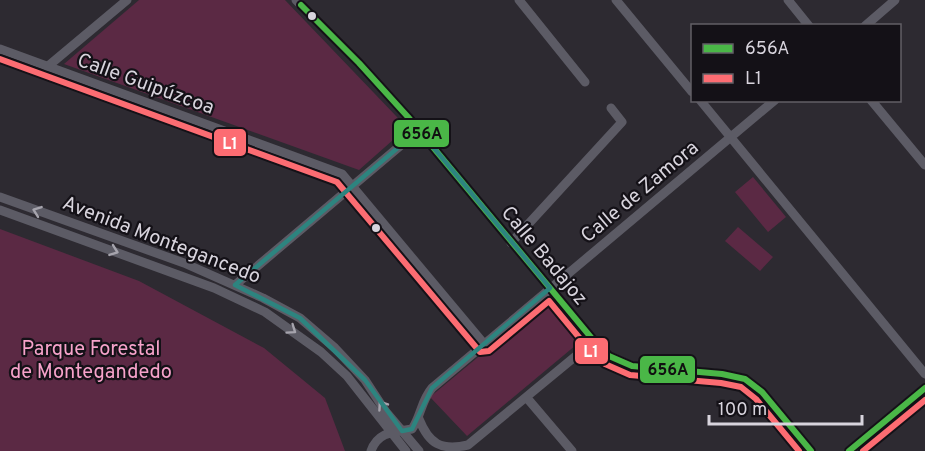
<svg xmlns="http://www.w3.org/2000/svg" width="925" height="451" viewBox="0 0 925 451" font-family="Overpass,sans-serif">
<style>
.green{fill:#5b2944}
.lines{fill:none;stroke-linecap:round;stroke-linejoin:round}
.minor{stroke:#5c5b65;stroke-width:9}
.bus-1-casing{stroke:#141117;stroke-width:10}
.bus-2-casing{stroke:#141117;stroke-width:10}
.bus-1{stroke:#4ab747;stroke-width:6}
.bus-2{stroke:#fc6c72;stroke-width:6}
.oneway{stroke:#a6a4ad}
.marked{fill:none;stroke:#2d847f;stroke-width:4.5;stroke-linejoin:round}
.bus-dot{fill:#d8d4dd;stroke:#141117;stroke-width:2}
.labels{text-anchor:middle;stroke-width:4.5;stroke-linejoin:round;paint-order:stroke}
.street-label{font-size:20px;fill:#d8d4dd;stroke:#141117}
.park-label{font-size:20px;fill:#f6a2ca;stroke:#141117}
.line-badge{stroke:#141117;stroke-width:2}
.badge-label{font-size:16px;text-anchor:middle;font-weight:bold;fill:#fff}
.pale-badge-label{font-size:16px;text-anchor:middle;font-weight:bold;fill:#111}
</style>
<rect width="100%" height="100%" fill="#2d2a31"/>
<!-- green -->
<path class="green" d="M139,0H285L397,117L404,127L402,132L359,170L64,64Z
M753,177L786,217L768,232L735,192Z
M738,227L773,257L760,271L725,241Z
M0,229L139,281L264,348L325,398L345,451H0Z
M548,299L582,340L467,436L430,397Z"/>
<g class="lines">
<!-- minor -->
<path class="minor" d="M296,0L359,63L408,117L594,341L609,356L632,366L722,374L745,379L762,392L811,451
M519,0L585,82
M616,0L692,92
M788,0L809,26
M865,26L895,0
M0,49L342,174L484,344
M47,67L127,0
M700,100L925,374
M871,100L925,165
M0,197L184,263L263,298L300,318L335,348L365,380L386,412L419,451
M0,210L214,288L265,312L321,352L347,376L406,451
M511,243L622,122L611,108
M235,285L419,130
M527,398L572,451
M419,419C429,444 441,451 468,445L594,341
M371,451C378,431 395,432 412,429C421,416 421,401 432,388L775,100
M849,451L925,388"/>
<defs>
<path id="bus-1" d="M301,5L359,63L408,117L594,341L609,356L632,366L722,374L745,379L762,392L811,451
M849,451L925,388"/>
<path id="bus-2" d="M0,59L337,182L480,352L489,351L549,301L587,347L605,364L630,375L721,383L741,387L756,399L799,451
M863,451L925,400"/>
</defs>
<!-- bus-1 casing -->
<use href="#bus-1" class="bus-1-casing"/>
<!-- bus-2 casing -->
<use href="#bus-2" class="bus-2-casing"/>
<!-- bus-1 -->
<use href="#bus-1" class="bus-1"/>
<!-- bus-2 -->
<use href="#bus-2" class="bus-2"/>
</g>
<!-- one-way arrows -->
<defs><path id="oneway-chevron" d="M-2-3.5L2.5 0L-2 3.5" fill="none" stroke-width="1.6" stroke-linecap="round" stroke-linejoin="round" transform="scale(1.5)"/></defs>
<g class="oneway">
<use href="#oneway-chevron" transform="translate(37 211) rotate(-160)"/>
<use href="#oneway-chevron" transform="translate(114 251) rotate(20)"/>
<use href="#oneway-chevron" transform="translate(292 330) rotate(35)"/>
<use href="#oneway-chevron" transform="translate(382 405) rotate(-125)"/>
</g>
<!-- marked area -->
<path class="marked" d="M419,130L550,288L432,388L412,429L402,431L365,380L300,318L235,285Z"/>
<!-- markers -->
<g class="bus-dot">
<circle cx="312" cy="16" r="5"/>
<circle cx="376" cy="228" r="5"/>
</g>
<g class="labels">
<!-- street labels -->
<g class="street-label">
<text transform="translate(146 83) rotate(20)" y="7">Calle Guipúzcoa</text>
<text transform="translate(639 191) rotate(-40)" y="7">Calle de Zamora</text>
<text transform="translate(162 239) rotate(21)" y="7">Avenida Montegancedo</text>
<text transform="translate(545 255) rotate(50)" y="7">Calle Badajoz</text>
</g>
<!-- park labels -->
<g class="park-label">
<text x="91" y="355">Parque Forestal<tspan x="91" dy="23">de Montegandedo</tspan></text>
</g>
</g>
<g class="line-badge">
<rect x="393" y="119" width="57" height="29" rx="6" fill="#4ab747"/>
<rect x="213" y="128" width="34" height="29" rx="6" fill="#fc6c72"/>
<rect x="574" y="337" width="35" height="28" rx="6" fill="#fc6c72"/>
<rect x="639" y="355" width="57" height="29" rx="6" fill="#4ab747"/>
</g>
<g class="badge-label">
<text x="230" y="149">L1</text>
<text x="591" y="357">L1</text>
</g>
<g class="pale-badge-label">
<text x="422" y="139">656A</text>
<text x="668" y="375">656A</text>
</g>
<!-- legend -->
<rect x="691" y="24" width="210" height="78" fill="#141117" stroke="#625f66" stroke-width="1.5"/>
<rect x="703" y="44" width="30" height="9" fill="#4ab747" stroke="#625f66" stroke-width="1.5"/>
<text x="745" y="54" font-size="18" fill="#d8d4dd">656A</text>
<rect x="703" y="74" width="30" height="9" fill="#fc6c72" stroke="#625f66" stroke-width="1.5"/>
<text x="745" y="84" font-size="18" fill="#d8d4dd">L1</text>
<!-- scale -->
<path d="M709 415v9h153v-9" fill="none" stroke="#d8d4dd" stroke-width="3"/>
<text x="718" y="415" font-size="18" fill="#d8d4dd" stroke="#141117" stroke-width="4.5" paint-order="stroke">100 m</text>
</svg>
